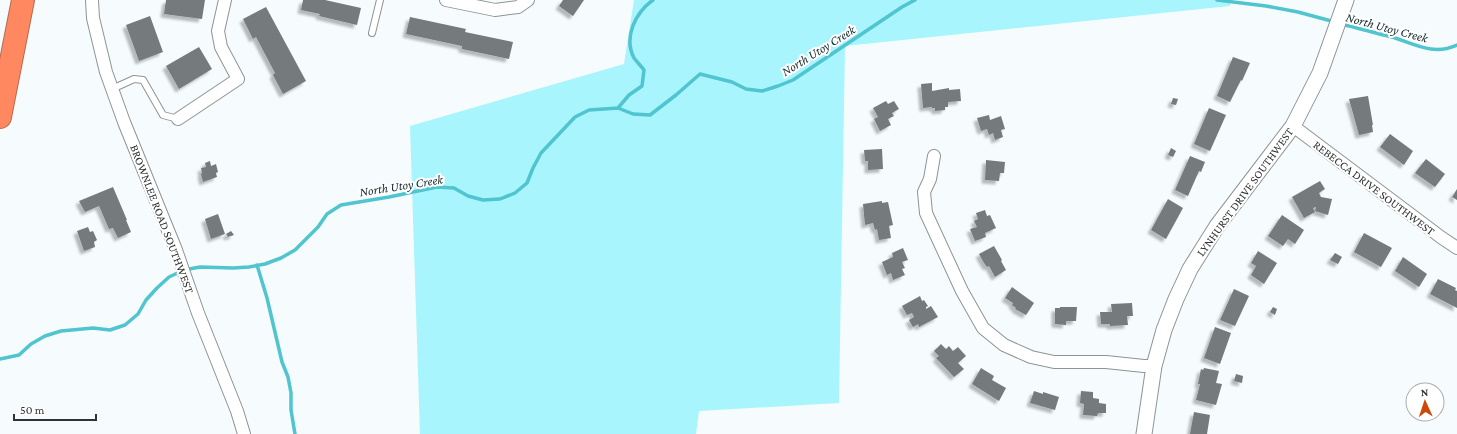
<svg xmlns="http://www.w3.org/2000/svg" width="1457" height="434" viewBox="0 0 1457 434" font-family="'Crimson Pro',serif">
<style>
.green{fill:#a8f5fd}
.lines{fill:none;stroke-linecap:round;stroke-linejoin:round}
.stream{stroke:#50c4cf;stroke-width:3.5}
.building{fill:#747a7b;filter:url(#shadow)}
.service-casing{stroke:#8e9494;stroke-width:8}
.minor-casing{stroke:#8e9494;stroke-width:14}
.tertiary-casing{stroke:#8e9494;stroke-width:17}
.motorway-casing{stroke:#b76a50;stroke-width:24}
.service{stroke:#fff;stroke-width:6}
.minor{stroke:#fff;stroke-width:12}
.tertiary{stroke:#fff;stroke-width:15}
.motorway{stroke:#ff8860;stroke-width:22}
.labels{text-anchor:middle;stroke-width:4;stroke-linejoin:round;paint-order:stroke}
.street-label{font-size:12px;fill:#303333;stroke:#fff}
.water-label{font-size:13px;font-style:italic;fill:#182d2f;stroke:#fff}
</style>
<defs>
<filter id="shadow"><feDropShadow dx="-3.5" dy="3.5" stdDeviation="1" flood-color="#0004"/></filter>
</defs>
<rect width="100%" height="100%" fill="#f6fcfd"/>
<!-- green -->
<path class="green" d="M634,0H1231L1230,6L845,46L839,403L699,411L696,434H420L410,126L624,64Z"/>
<g class="lines">
<!-- stream -->
<path class="stream" d="M1217,0L1266,6L1298,12L1335,22
M1341,24C1358,28 1375,33 1392,37C1415,44 1433,56 1457,45
M618,108L629,95L642,86L644,70C641,66 637,62 634,58C623,37 636,12 653,0
M257,265L267,298L282,362L288,377L291,393V410L295,434
M0,359L19,355L31,344L45,336L61,331L93,328L110,330L125,325L138,314L146,300L157,288L169,277L184,270L200,267L233,268L249,267L265,264L281,258L295,250L318,227L327,214L341,205L389,197L437,187L454,188L468,196L483,200L500,199L515,193L527,183L533,168L541,153L575,117L589,110L618,108L633,114L650,115L676,95L700,74L732,82L746,89L762,91L778,86L793,80L902,7L915,0"/>
</g>
<!-- building -->
<path class="building" d="M166,0H205L202,19L164,14Z
M303,0H325L361,8L357,25L319,16L320,14L301,10Z
M563,0H584L573,16L559,6Z
M266,7L306,81L283,94L273,75L275,73L256,37L253,39L243,19Z
M150,16L163,52L139,61L126,25Z
M410,17L466,29L465,32L513,42L509,59L462,49V46L406,34Z
M199,47L212,69L179,89L166,66Z
M1233,57L1250,63L1242,81L1241,80L1230,102L1217,96Z
M932,83V91L949,88V90L960,89L961,101L948,102V107H945V110L935,111V108H932V107L923,108L921,84Z
M1368,96L1373,125H1372L1373,132L1359,135L1349,99Z
M1173,98L1178,99L1176,105L1171,104Z
M886,101L888,104L894,101L899,109L892,113L894,116L888,119L891,125L880,131L874,119L878,117L873,108Z
M1209,108L1226,115L1210,151L1194,144Z
M989,115L990,120L1001,116L1005,129L1001,130L1003,137L995,140L993,133L989,135L987,129L981,131L977,118Z
M1390,134L1413,151L1404,165L1380,147Z
M1171,148L1176,151L1173,157L1168,155Z
M882,149L883,169L868,170V161H865L864,150Z
M1190,156L1205,162L1201,172L1199,171L1188,196L1175,190Z
M1426,159L1445,174L1435,187L1415,173Z
M986,160L1005,162L1004,173H1000L999,181L985,180Z
M210,161L211,166L216,164L218,172L216,173L217,177L203,182L201,174L202,173L201,168L206,167L205,163Z
M1320,181L1325,189L1319,193L1321,197L1332,199L1328,215L1315,211L1316,207L1313,208L1315,212L1304,218L1292,197Z
M113,187L127,220H126L131,232L118,238L113,228L109,229L99,206L85,212L79,201Z
M1457,189V200L1452,197Z
M1168,199L1183,208L1166,239L1151,230Z
M882,201V203L888,202L893,225L889,226L891,238L879,240L877,229L875,230L873,223L865,225L863,204Z
M985,210L987,216L990,215L996,228L985,233L986,237L975,241L970,229L977,227L974,221L978,219L976,213Z
M218,214L225,234L211,239L205,219Z
M1282,215L1304,230L1295,244L1288,239L1283,246L1268,236Z
M88,227L90,232L93,231L97,240L94,242L95,247L84,251L77,231Z
M231,231L234,235L228,237L226,234Z
M1364,233L1392,248L1381,267L1354,252Z
M994,246L1002,260L1001,261L1006,270L995,277L989,266L987,267L984,263L979,254Z
M903,248L908,260L902,262L905,268L902,269L905,275L893,280L891,273L887,275L882,262L893,257L892,253Z
M1258,251L1277,263L1264,284L1251,275L1256,266L1251,263Z
M1335,253L1342,257L1338,264L1330,260Z
M1403,257L1427,274L1419,287L1395,271Z
M1438,279L1456,288L1455,290L1457,291V308L1430,294Z
M1012,287L1034,303L1026,315L1015,309L1016,308L1012,305L1013,303L1005,298Z
M1234,289L1249,296L1235,326L1220,320Z
M920,296L922,301L924,300L928,306L926,307V309L931,306L938,317L919,327L918,324L913,327L909,320L914,317L912,313L907,315L902,306Z
M1132,303L1133,316H1127L1128,325L1110,326V324H1101L1100,312H1112L1111,304Z
M1060,307H1077L1076,321H1066V325L1055,324V308H1060Z
M1273,307L1277,309L1275,315L1270,312Z
M1215,327L1231,333L1220,364L1204,358Z
M941,344L946,349L949,346L953,351L958,347L966,356L958,363L964,369L954,377L936,358L939,356L934,351Z
M981,368L994,376L992,380L1006,388L999,401L972,384Z
M1204,368L1219,371L1216,383L1222,384L1216,405L1196,400L1200,384H1198L1201,369L1203,370Z
M1236,374L1243,376L1242,383L1234,381Z
M1034,391L1043,394V392L1059,397L1055,410L1030,403Z
M1081,391L1093,392V398L1099,399V403L1106,404V413H1098L1097,416L1083,415L1084,404L1080,403Z
M1194,412L1210,415L1207,434H1190Z"/>
<g class="lines">
<defs>
<path id="service" d="M372,33L380,0
M112,89L134,79L143,80L163,115L178,119"/>
<path id="minor" d="M92,0L93,18L106,72L124,122L176,250L198,313L237,411L244,434
M446,0L495,10L518,7L528,0
M178,119L238,79L221,47L218,31L225,0
M1293,126L1442,238L1457,248
M934,156L930,179L924,192L926,213L962,291L983,328L1004,345L1031,357L1054,362H1106L1144,366H1154"/>
<path id="tertiary" d="M1144,434L1154,366L1164,330L1176,299L1190,269L1217,226L1293,126L1320,73L1346,0"/>
<path id="motorway" d="M0,117L23,0"/>
</defs>
<!-- service casing -->
<use href="#service" class="service-casing"/>
<!-- minor casing -->
<use href="#minor" class="minor-casing"/>
<!-- tertiary casing -->
<use href="#tertiary" class="tertiary-casing"/>
<!-- motorway casing -->
<use href="#motorway" class="motorway-casing"/>
<!-- service -->
<use href="#service" class="service"/>
<!-- minor -->
<use href="#minor" class="minor"/>
<!-- tertiary -->
<use href="#tertiary" class="tertiary"/>
<!-- motorway -->
<use href="#motorway" class="motorway"/>
</g>
<g class="labels">
<!-- street labels -->
<g class="street-label">
<text transform="translate(1374 188) rotate(37)" y="4">REBECCA DRIVE SOUTHWEST</text>
<text transform="translate(1245 192) rotate(-54)" y="4">LYNHURST DRIVE SOUTHWEST</text>
<text transform="translate(162 219) rotate(69)" y="4">BROWNLEE ROAD SOUTHWEST</text>
</g>
<!-- water labels -->
<g class="water-label">
<text transform="translate(1387 27) rotate(15)" y="5">North Utoy Creek</text>
<text transform="translate(818 50) rotate(-32)" y="5">North Utoy Creek</text>
<text transform="translate(401 185) rotate(-9)" y="5">North Utoy Creek</text>
</g>
</g>
<!-- north arrow -->
<g transform="translate(1425 402) rotate(357)"><circle r="19" fill="#ffffff" stroke="#acadad"/>
<path d="M0-3L7 15L0 10L-7 15Z" fill="#cd470a"/>
<text y="-6" font-size="11" font-weight="bold" text-anchor="middle" fill="#303333">N</text>
</g>
<!-- scale -->
<path d="M14 414v6h82v-6" fill="none" stroke="#303333" stroke-width="2"/>
<text x="20" y="414" font-size="12" fill="#303333" stroke="#ffffff" stroke-width="3" paint-order="stroke">50 m</text>
</svg>
